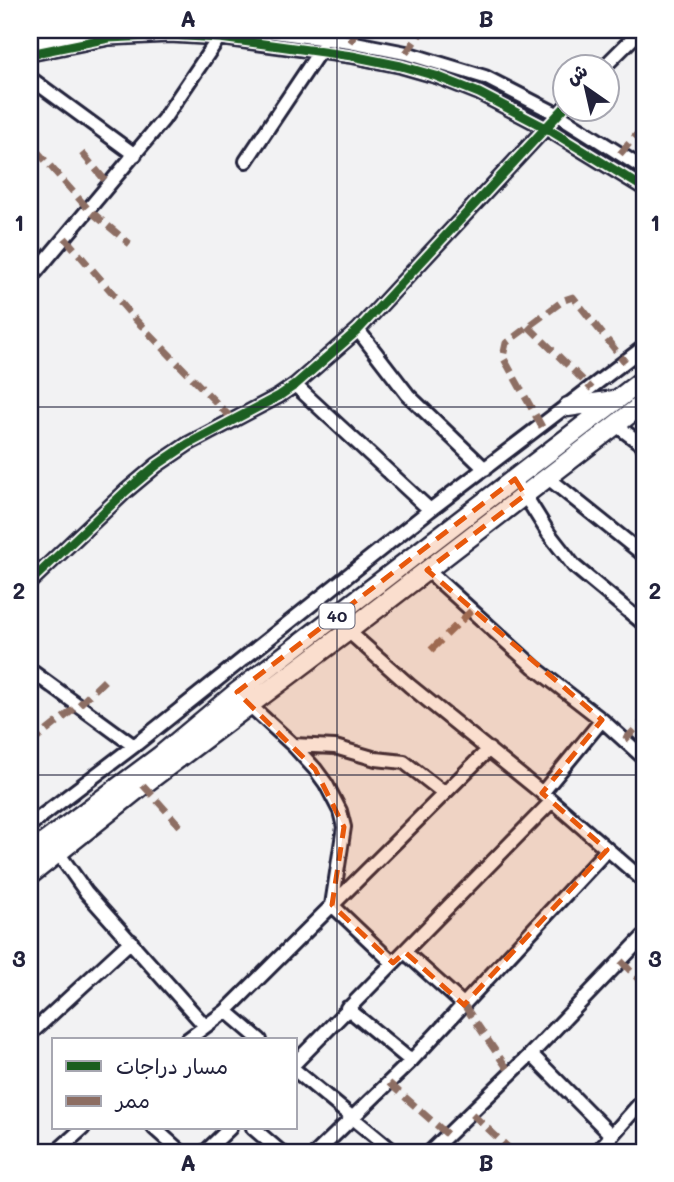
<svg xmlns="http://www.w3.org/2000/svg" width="674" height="1182" viewBox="0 0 674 1182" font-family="Mali,'Playpen Sans Arabic',sans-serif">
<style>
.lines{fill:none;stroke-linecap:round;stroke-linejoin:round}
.minor-casing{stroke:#22223b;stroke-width:18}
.highway-casing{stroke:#22223b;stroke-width:23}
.minor{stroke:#fff;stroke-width:12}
.highway{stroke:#fff;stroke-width:18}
.quiet{stroke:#8d6e63;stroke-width:7;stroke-dasharray:14 7;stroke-linecap:butt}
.cycleway-casing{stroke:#fff;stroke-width:13}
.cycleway{stroke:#1b5e20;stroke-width:9}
.marked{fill:#e8590c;fill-opacity:0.2;stroke:#e8590c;stroke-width:5;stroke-dasharray:14 9;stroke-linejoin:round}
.grid{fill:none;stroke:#22223b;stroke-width:2;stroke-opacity:0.55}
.labels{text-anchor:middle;stroke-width:6;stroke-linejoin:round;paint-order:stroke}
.shield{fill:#fff;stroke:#646476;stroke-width:2}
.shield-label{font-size:16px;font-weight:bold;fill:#22223b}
.neatline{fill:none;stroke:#22223b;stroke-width:2.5}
.grid-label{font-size:23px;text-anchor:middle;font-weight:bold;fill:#22223b}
</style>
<rect width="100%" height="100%" fill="#f2f2f3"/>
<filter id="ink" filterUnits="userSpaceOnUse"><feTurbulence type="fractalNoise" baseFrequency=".0143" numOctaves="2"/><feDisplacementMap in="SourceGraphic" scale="14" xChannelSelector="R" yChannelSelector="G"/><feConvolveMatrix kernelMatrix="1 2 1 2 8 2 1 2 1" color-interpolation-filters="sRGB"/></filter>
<g filter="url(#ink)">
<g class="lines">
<defs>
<path id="minor" d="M259,30L350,42L406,53L485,77L557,114L644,169
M30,42L94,30
M30,54L109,38L170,35L220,38L352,56L401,66L436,76L479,93L546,128L644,188
M605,66L641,30
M30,78L135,155
M246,161L321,49
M30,279L163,120L222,33
M358,330L408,395L485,469
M295,385L430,510L644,347
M616,425L644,446
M547,477L644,555
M521,489L549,534L574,566L644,624
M427,570L534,667L602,720L644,758
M30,582L126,491L157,465L188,444L279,396L295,385L358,330L566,106
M348,631L410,686L552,801L644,881
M30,670L134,746L30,825
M244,700L293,745L315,769L326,784L340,811L344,827L332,905L393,963
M293,745L335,747L376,759L404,762L444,793
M134,746L430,510
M542,793L602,720
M59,854L86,892L205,1026
M405,952L464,1005
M347,1008L411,1061
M226,1011L260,1040
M30,1034L131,941
M187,1040L226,1011L489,749
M531,1054L612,1136
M296,1062L552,801
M296,1071L394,1152
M154,1128L181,1152
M253,1128L281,1152
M56,1152L83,1128
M205,1152L230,1128
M317,1152L411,1061L607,850
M430,1152L531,1054L644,936
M597,1152L644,1099"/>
<path id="highway" d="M568,407L614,400
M30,853L160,756L237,692L644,379
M30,875L143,785L348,631L644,403"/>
</defs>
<!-- minor casing -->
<use href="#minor" class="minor-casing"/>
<!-- highway casing -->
<use href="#highway" class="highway-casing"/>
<!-- minor -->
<use href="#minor" class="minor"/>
<!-- highway -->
<use href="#highway" class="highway"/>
<!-- quiet -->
<path class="quiet" d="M350,42L358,30
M406,53L423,30
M36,150L89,210L130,244
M82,153L109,185
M620,154L644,126
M65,238L134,318L233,420
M30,258L39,268
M528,326L592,389
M542,427L503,357L506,343L564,300L573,297L625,362
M431,650L472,610
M625,740L644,720
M30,744L78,706L109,676
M143,785L180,826
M621,961L644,985
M464,1005L511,1074
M389,1083L449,1136
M472,1114L513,1152"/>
<defs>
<path id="cycleway" d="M30,54L109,38L170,35L220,38L352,56L401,66L436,76L479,93L546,128L644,188
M30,582L126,491L157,465L188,444L279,396L295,385L358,330L566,106"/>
</defs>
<!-- cycleway casing -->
<use href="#cycleway" class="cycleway-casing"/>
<!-- cycleway -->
<use href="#cycleway" class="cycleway"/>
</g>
</g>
<!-- marked area -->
<path class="marked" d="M515,479L525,495L427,570L602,720L542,793L607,850L464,1005L405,952L393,963L332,905L344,827L315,769L237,692Z"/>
<!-- grid -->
<path class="grid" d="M337,30V1152M30,407H644M30,775H644"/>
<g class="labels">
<!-- shield labels -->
<rect class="shield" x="319.5" y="603.5" width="35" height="25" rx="5"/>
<g class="shield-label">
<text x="337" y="622">40</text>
</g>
</g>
<!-- margin -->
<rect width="674" height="1182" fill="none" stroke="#fff" stroke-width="77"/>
<!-- legend -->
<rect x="52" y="1038" width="245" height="91" fill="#ffffff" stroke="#a7a7b1" stroke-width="2"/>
<rect x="66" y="1061" width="35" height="10" fill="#1b5e20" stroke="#a7a7b1" stroke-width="2"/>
<text x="116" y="1074" font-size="21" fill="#22223b">مسار دراجات</text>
<rect x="66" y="1096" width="35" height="10" fill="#8d6e63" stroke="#a7a7b1" stroke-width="2"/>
<text x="116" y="1108" font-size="21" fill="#22223b">ممر</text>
<!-- north arrow -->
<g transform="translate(586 88) rotate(326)"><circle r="33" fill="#ffffff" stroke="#a7a7b1" stroke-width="2"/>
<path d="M0-5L12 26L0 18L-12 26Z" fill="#22223b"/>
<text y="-10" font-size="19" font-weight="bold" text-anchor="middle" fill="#22223b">ش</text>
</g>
<rect x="38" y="38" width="598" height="1106" class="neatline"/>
<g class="grid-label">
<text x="188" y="27">A</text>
<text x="486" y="27">B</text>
<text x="19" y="231">1</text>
<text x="655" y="231">1</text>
<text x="19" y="599">2</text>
<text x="655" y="599">2</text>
<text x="19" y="967">3</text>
<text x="655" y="967">3</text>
<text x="188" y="1171">A</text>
<text x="486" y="1171">B</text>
</g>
</svg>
